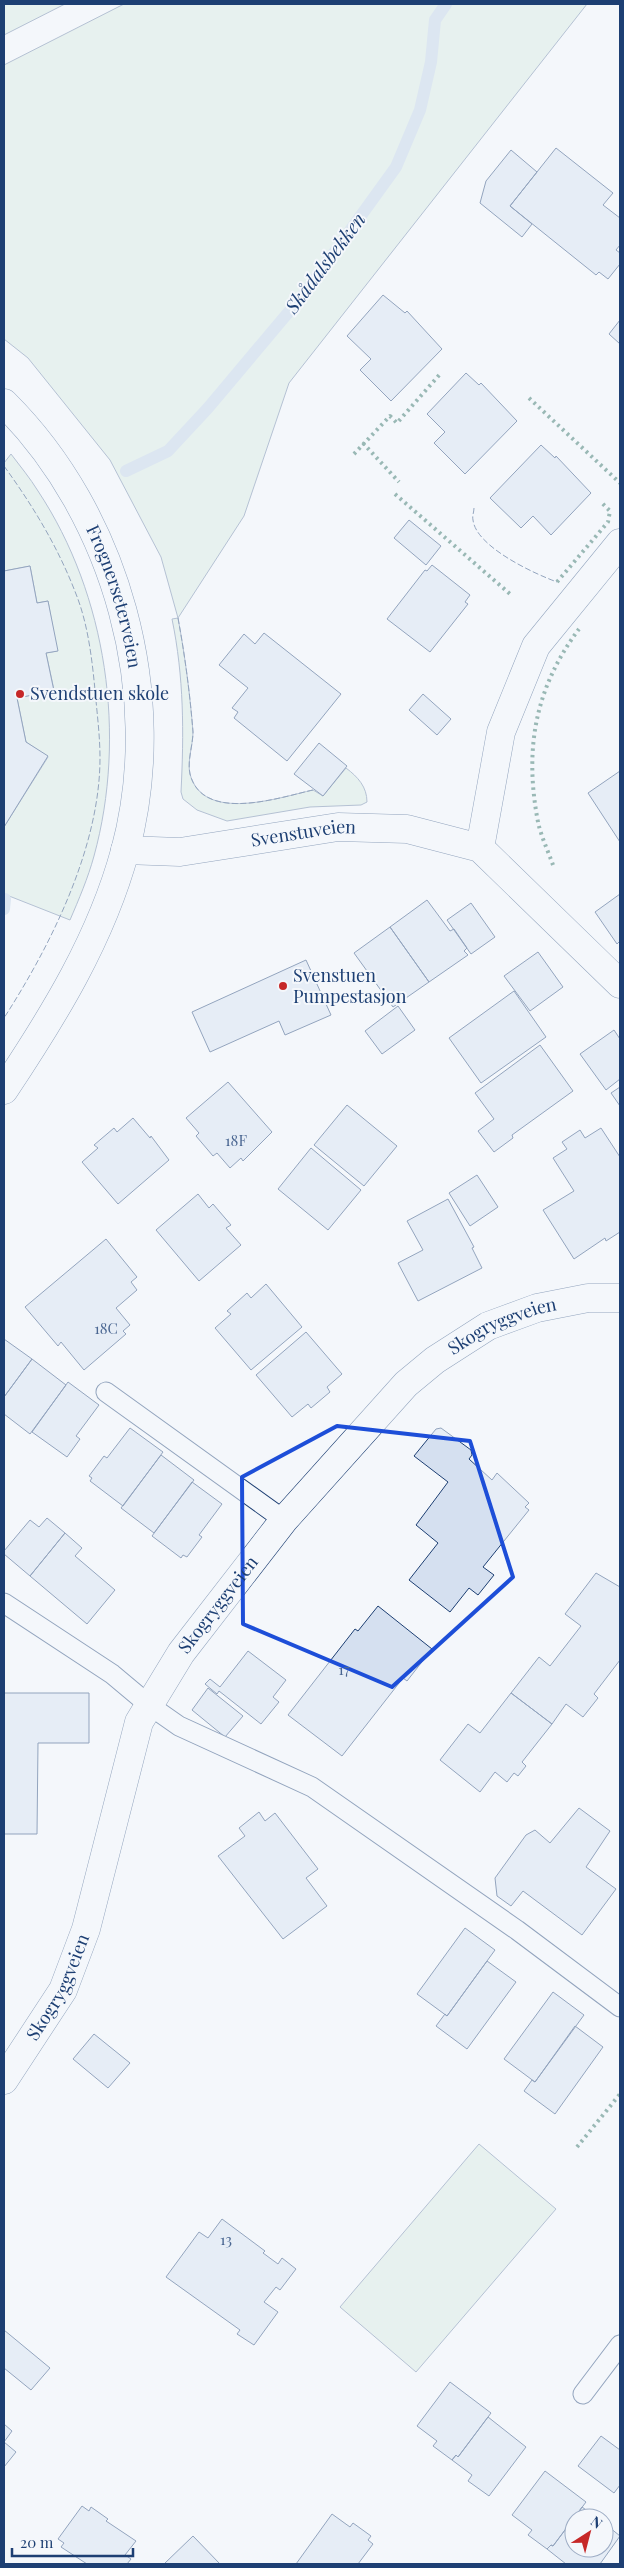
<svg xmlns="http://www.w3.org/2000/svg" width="624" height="2568" viewBox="0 0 624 2568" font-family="'Playfair Display',serif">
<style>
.green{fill:#d7e8df;stroke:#687fa3}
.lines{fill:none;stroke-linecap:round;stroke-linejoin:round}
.stream{stroke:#bed0e5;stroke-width:12}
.building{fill:#d5e0f0;stroke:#1d3f73}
.service-casing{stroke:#1d3f73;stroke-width:21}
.minor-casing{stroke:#1d3f73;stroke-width:29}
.secondary-casing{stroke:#1d3f73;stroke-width:29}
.service{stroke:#f4f7fb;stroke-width:19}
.minor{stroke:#f4f7fb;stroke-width:28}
.secondary{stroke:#f4f7fb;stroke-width:28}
.hedge{stroke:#2c6c60;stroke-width:4;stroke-dasharray:2.5 4;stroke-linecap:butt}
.fence{stroke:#1d3f73;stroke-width:1;stroke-dasharray:6 2.5;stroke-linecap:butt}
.marked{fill:none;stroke:#1d4ed8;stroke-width:4;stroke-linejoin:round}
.poi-dot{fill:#c62828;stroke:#f4f7fb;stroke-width:2}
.labels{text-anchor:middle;stroke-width:4;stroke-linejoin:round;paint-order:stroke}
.number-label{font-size:15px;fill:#4b6792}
.street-label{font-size:18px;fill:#1d3f73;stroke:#f4f7fb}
.poi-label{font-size:18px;fill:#1d3f73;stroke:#f4f7fb;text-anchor:start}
.water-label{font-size:19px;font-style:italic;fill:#1d3f73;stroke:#f4f7fb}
</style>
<rect width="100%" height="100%" fill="#f4f7fb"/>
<!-- green -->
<path class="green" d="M4,4H65L4,35Z
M124,4H587L289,383L244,516L178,618C185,656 190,694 193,732C193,745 187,761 190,774C203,824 281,797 313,790L323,796L346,768C358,777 367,787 367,802L361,805L310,807L227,821L197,810L183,799L181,792C184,733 184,677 172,619L178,618L161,557L110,460L28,358L4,339V65Z
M11,454C20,466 30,478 38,491C107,595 127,736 94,856C88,878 79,899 70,920L4,894V827L48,757L26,742L17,698L54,690L46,653L57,651L48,601L37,603L30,566L4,571V463Z
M479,2144L556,2209L416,2372L340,2307Z"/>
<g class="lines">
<!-- stream -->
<path class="stream" d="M126,471L168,451L208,408L308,289L396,167L420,110L431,62L435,20L446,4
M4,909L5,899"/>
</g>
<!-- building -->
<path class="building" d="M556,148L613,193L603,205L620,218V245L616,250L620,253V264L608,279L599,272L596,275L510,206Z
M511,150L537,172L510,206L532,224L522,237L480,203L486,181Z
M383,295L405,313L407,311L442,349L391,401L360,370L371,359L347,336Z
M620,320V344L609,334Z
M466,373L479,385L481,383L517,421L465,474L434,443L445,432L427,414Z
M541,445L555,458L556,456L591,493L551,535L533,516L521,528L490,498Z
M409,520L441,546L426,565L394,538Z
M432,565L470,595L465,602L468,604L430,652L387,619L425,570L427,571Z
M30,566L37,603L48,601L58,651L46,653L54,691L17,698L26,742L48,756L4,827V571Z
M264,633L341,694L287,761L234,718L238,712L232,708L248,688L219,665L244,634L255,644Z
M423,694L451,719L437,735L409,710Z
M319,743L347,766L323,796L294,774Z
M620,771V842L588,793Z
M620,894V941L617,944L595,912Z
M427,900L450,931L454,929L467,948L464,951L468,955L429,982L390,927Z
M471,903L495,937L471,954L447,920Z
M390,927L429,982L393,1007L354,953Z
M538,952L563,987L530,1011L504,976Z
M306,960L331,1015L285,1035L279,1021L210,1052L192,1012Z
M514,991L546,1037L481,1083L449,1038Z
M398,1006L415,1030L382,1054L365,1031Z
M614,1030L620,1039V1079L606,1090L580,1054Z
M540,1045L573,1091L512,1135L513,1138L494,1152L478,1131L494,1119L475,1093Z
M228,1082L272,1132L243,1161L241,1158L230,1168L217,1153L213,1156L196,1136L199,1133L186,1118Z
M620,1087V1106L611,1093Z
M347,1105L397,1146L364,1186L314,1145Z
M133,1118L150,1138L151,1136L169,1160L118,1204L82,1162L98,1148L94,1145L114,1128L117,1132Z
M601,1128L620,1157V1232L606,1241L605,1238L574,1259L543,1210L574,1191L553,1158L567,1149L562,1142L580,1130L585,1138Z
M311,1148L361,1190L328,1230L278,1189Z
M477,1175L498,1207L470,1226L449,1193Z
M198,1194L209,1208L213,1204L231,1225L226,1228L241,1245L199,1281L156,1230Z
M448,1199L474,1247L472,1248L482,1268L418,1301L398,1263L423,1250L407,1221Z
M106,1239L137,1277L131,1282L137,1290L116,1308L130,1325L123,1331L126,1334L84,1370L61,1342L58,1346L25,1307Z
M266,1284L302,1327L251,1370L215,1328L231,1314L227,1311L247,1293L251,1298Z
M306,1332L342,1374L327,1387L330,1392L311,1408L308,1404L292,1417L256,1375Z
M4,1339L32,1359L4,1397Z
M32,1359L66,1385L30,1434L4,1414V1397Z
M68,1382L99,1405L76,1436L80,1439L67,1457L32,1432Z
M130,1428L163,1452L123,1506L90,1481L92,1478L89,1476L104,1456L107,1458Z
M441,1428L471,1450L472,1455L469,1459L492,1480L497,1473L529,1503L525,1507L529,1510L483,1567L494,1575L478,1595L469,1588L450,1612L409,1580L438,1543L416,1525L448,1482L414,1456L436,1429Z
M161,1455L194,1480L154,1533L121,1508Z
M192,1482L222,1504L199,1535L202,1537L187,1557L183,1555L181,1558L152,1536Z
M47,1518L65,1533L30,1576L4,1554V1551L30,1520L39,1527Z
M65,1533L82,1548L75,1556L115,1590L87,1624L30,1576Z
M596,1573L620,1587V1660L594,1694L598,1698L583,1717L566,1704L552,1724L511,1693L539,1657L550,1666L581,1626L565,1614Z
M378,1606L432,1649L407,1681L403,1678L342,1756L288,1715L355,1629L358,1631Z
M248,1651L286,1680L273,1697L279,1702L261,1724L219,1691L217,1694L205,1684L210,1679L220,1687Z
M208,1688L243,1716L225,1737L192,1710Z
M4,1693H89V1743H38L37,1834H4Z
M511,1693L552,1724L522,1762L526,1766L518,1776L514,1773L507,1782L495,1772L480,1792L440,1760L468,1724L480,1733Z
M579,1808L610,1831L586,1867L616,1889L582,1935L523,1891L511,1906L497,1896L495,1878L526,1835L535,1830L550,1843Z
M259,1812L265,1821L275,1813L318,1869L306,1878L327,1906L283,1939L218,1856L245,1836L239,1828Z
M465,1928L495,1950L447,2016L417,1994Z
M487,1961L516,1982L467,2049L436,2026L445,2014L447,2016Z
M553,1992L584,2015L535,2082L504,2059Z
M575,2026L603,2047L555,2114L524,2091L532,2080L535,2082Z
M94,2034L130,2063L108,2088L73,2059Z
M222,2219L265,2251L263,2253L278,2264L282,2258L296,2269L280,2290L276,2287L264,2302L278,2312L254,2345L237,2334L240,2330L166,2277L199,2232L208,2238Z
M4,2330L50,2368L31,2390L4,2368Z
M450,2382L491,2413L458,2457L456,2455L452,2460L433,2446L437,2441L417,2426Z
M488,2417L526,2447L489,2496L468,2481L472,2475L452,2460L456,2455L458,2457Z
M4,2424L12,2431L4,2442Z
M601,2436L620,2450V2485L614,2493L578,2466Z
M4,2442L16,2452L4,2467Z
M545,2471L586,2502L553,2546L551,2545L547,2549L528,2535L532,2530L512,2515Z
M82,2506L89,2511L91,2507L108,2519L106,2521L136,2541L125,2555L131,2559L127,2564H87L61,2547L64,2543L58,2539Z
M582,2507L597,2518H574Z
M332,2514L350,2527L353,2523L371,2536L368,2540L373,2544L358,2564H296Z
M574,2518V2548H604V2523L620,2536L600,2564H566L547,2549L551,2545L553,2546Z
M193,2536L220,2564H164Z"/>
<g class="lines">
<defs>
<path id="service" d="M106,1392L284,1520
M4,1603L112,1674L149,1705L179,1726L312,1787L517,1930L620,2007
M583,2394L620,2345"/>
<g id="minor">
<path d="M480,848L501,732L536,646L620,543"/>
<path id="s1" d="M125,850L180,852L338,827L407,829L480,848L620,984"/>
<path id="s2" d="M4,2080L63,1990L86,1929L139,1722L181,1653L284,1520L406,1384L435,1360L488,1326L537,1308L588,1298H620"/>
</g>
<g id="secondary">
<path id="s3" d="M4,403C117,515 167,696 125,851C101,939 54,1015 4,1090"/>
</g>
</defs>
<!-- service casing -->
<use href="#service" class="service-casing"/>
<!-- minor casing -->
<use href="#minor" class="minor-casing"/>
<!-- secondary casing -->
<use href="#secondary" class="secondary-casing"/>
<!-- service -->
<use href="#service" class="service"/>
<!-- minor -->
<use href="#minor" class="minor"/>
<!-- secondary -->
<use href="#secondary" class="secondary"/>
<!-- hedge -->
<path class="hedge" d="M529,398L620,483
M363,443L399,482
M354,454L390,416L397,423L441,373
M395,494L510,594
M557,582L608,522L610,511L602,503
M553,865C548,851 541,836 538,822C524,749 535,688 579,629
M577,2147L620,2094"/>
<!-- fence -->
<path class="fence" d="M4,466C33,506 58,547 76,594C88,624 92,659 95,690C97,713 100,736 100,758C100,847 51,945 4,1018
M474,508C474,512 472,516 473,520C476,547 535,574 557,582
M178,618C185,656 190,694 193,732C193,745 187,761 190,774C203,824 281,797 313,790"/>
</g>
<!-- marked area -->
<path d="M0 0H624V2568H0ZM337,1426L470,1441L513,1577L392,1687L243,1624L242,1477Z" fill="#f4f7fb" fill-opacity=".55" fill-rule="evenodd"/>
<path class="marked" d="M337,1426L470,1441L513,1577L392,1687L243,1624L242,1477Z"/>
<!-- markers -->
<g class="poi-dot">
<circle cx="20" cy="694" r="5"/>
<circle cx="283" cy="986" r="5"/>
</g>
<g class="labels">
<!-- number labels -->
<g class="number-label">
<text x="236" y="1146">18F</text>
<text x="106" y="1334">18C</text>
<text x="344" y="1675">17</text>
<text x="226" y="2245">13</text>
</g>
<!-- street labels -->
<g class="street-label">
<text dy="6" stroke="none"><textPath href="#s3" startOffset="226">Frognerseterveien</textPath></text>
<text dy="6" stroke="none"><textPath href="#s1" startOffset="180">Svenstuveien</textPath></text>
<text dy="6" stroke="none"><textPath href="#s2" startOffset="932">Skogryggveien</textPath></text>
<text dy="6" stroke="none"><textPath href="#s2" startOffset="528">Skogryggveien</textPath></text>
<text dy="6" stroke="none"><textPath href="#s2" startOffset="108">Skogryggveien</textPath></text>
</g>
<!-- poi labels -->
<g class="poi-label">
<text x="30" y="700">Svendstuen skole</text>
<text x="293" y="982">Svenstuen<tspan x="293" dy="21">Pumpestasjon</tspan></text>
</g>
<!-- water labels -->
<g class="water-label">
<text transform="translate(325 263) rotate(-53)" y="7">Skådalsbekken</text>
</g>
</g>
<!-- border -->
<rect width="624" height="2568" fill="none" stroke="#1d3f73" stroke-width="10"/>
<!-- north arrow -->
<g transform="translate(589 2533) rotate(36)"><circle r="24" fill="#f4f7fb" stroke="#9eadc5"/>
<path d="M0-4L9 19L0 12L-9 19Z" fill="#c62828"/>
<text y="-8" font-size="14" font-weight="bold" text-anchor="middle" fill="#1d3f73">N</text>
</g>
<!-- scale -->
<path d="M12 2548v8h121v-8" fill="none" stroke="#1d3f73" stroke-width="2.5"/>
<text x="20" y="2548" font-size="15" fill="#1d3f73" stroke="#f4f7fb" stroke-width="4" paint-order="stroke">20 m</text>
</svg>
